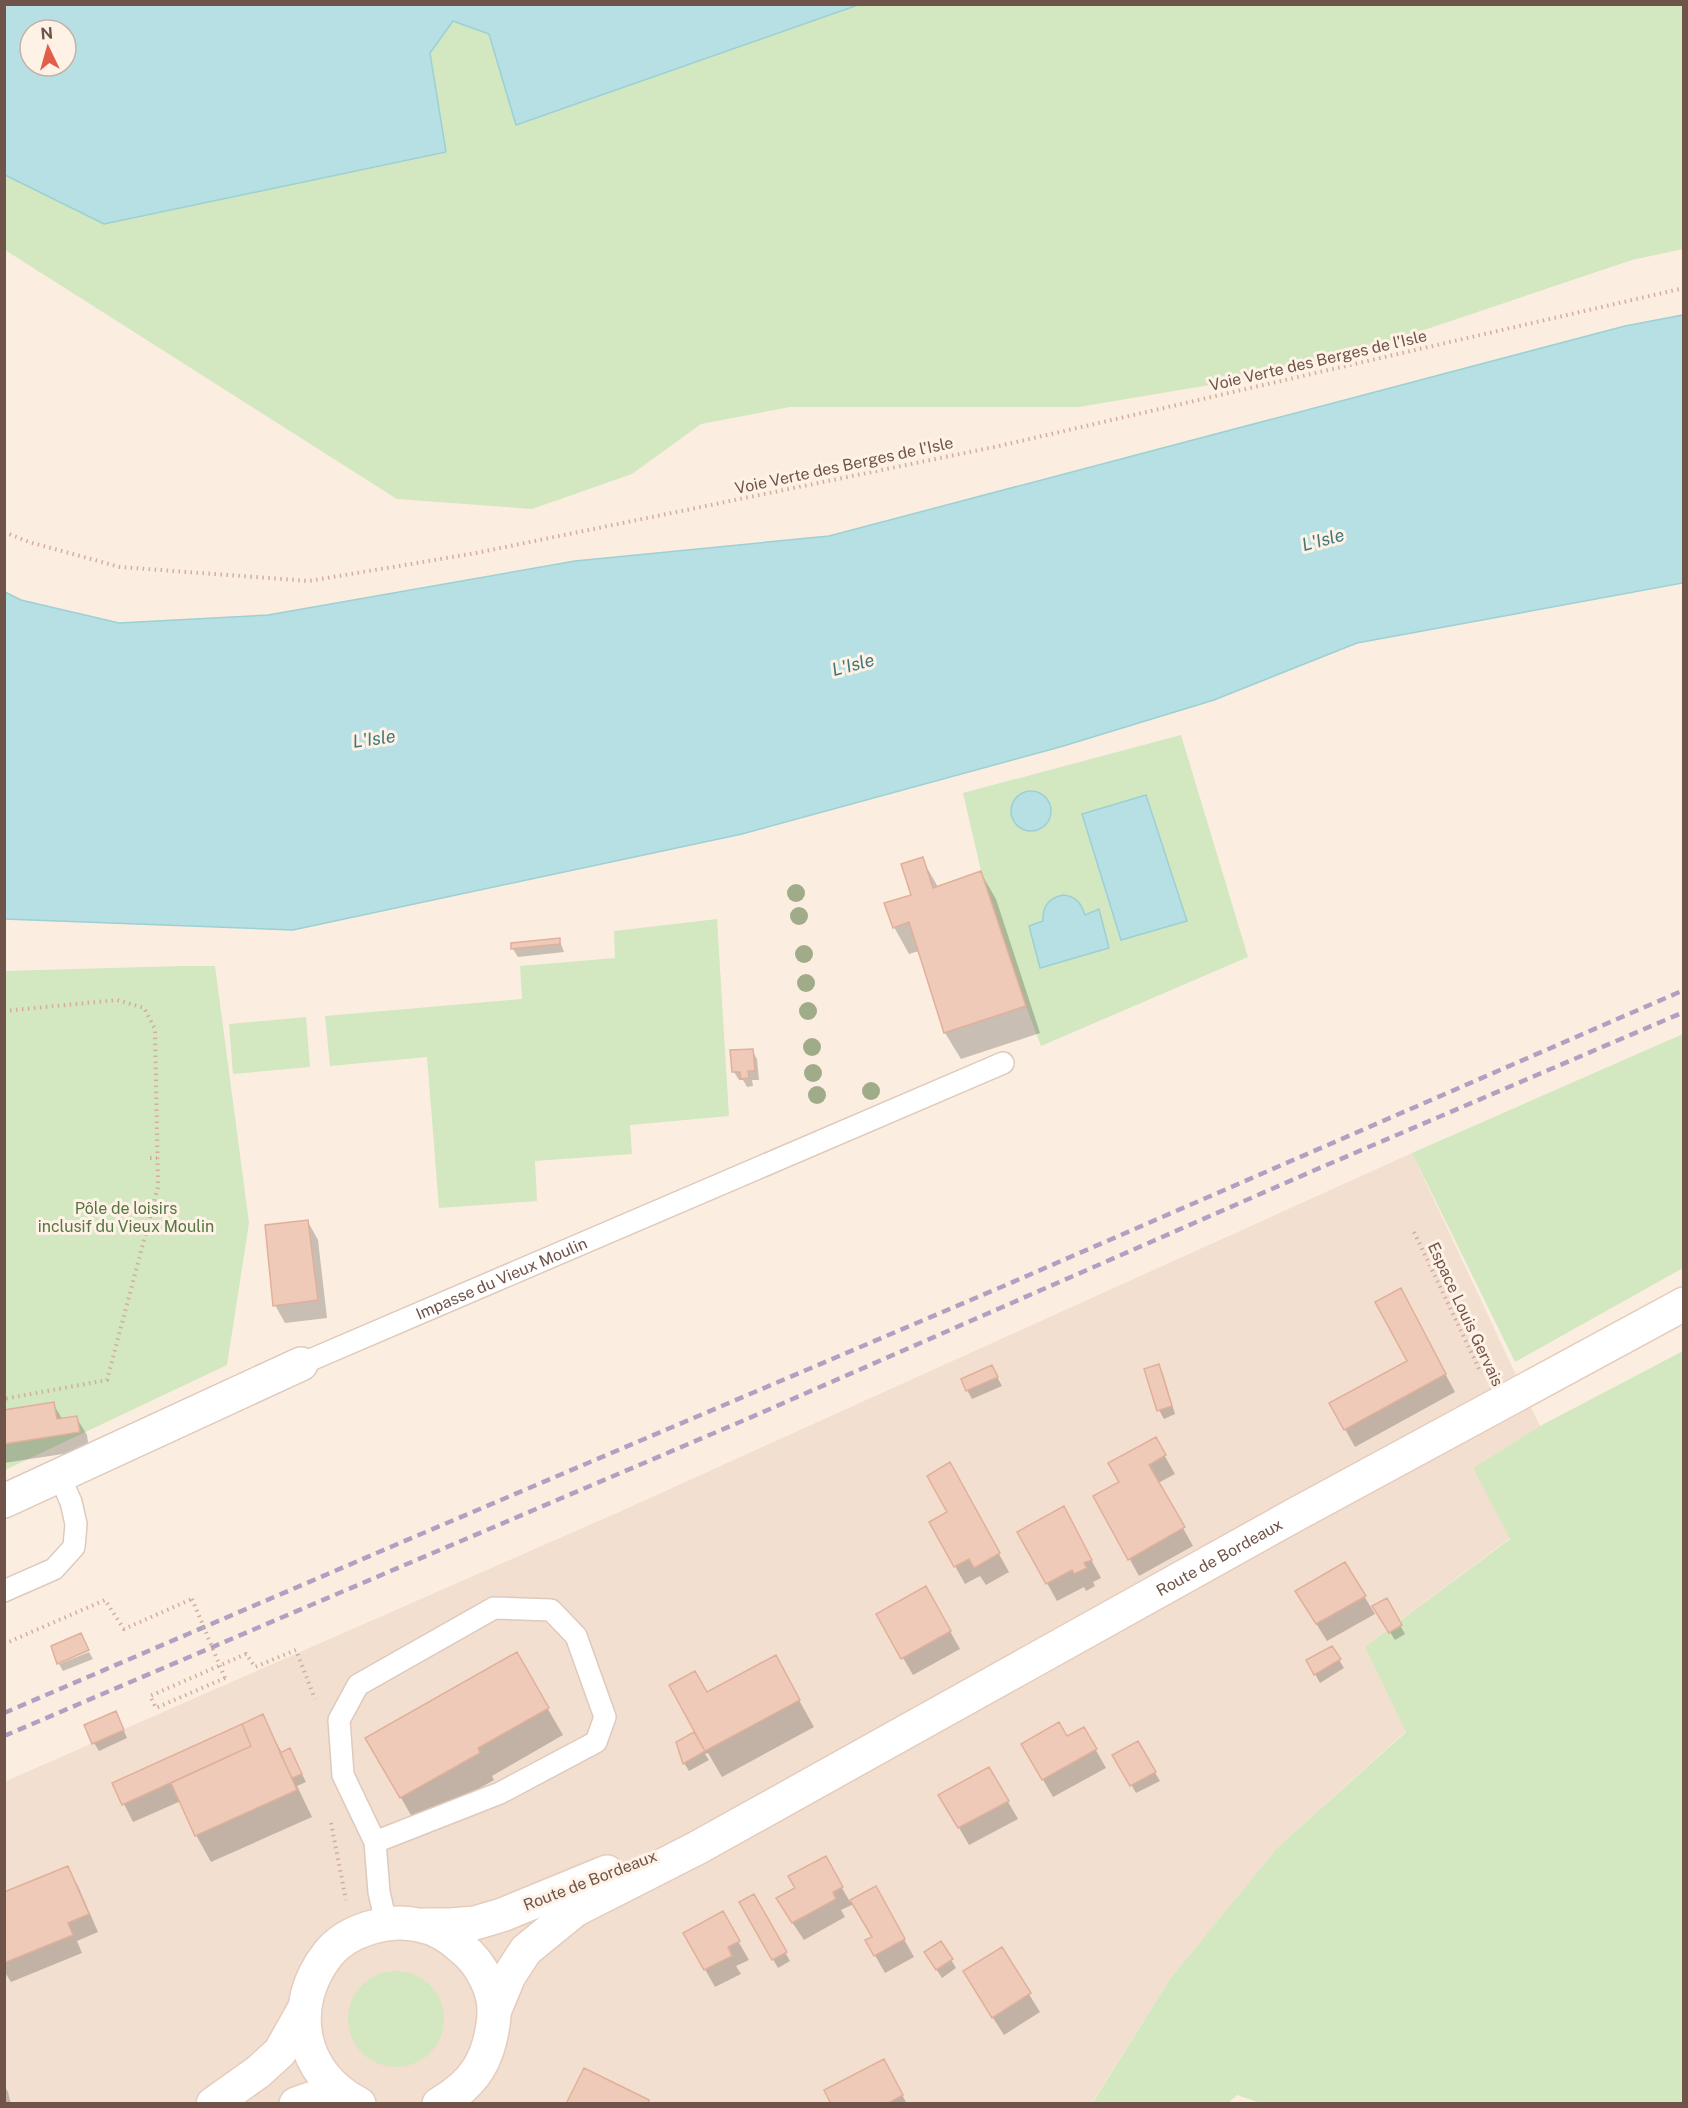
<svg xmlns="http://www.w3.org/2000/svg" width="1688" height="2108" viewBox="0 0 1688 2108" font-family="'Public Sans',sans-serif">
<style>
.residential{fill:#f2dfcf}
.green{fill:#d3e7c0;fill-rule:evenodd}
.water{fill:#b6e0e3;stroke:#9dd0d4;stroke-width:1.5;fill-rule:evenodd}
.shadow{fill:#0003}
.building{fill:#efcab9;stroke:#e1af9a;stroke-width:1.5}
.lines{fill:none;stroke-linecap:round;stroke-linejoin:round}
.lane-casing{stroke:#decabd;stroke-width:24}
.street-casing{stroke:#decabd;stroke-width:36}
.secondary-casing{stroke:#e5ccbd;stroke-width:36}
.path{stroke:#d3ad9d;stroke-width:4;stroke-dasharray:1.5 4.5;stroke-linecap:butt}
.lane{stroke:#fff;stroke-width:21}
.street{stroke:#fff;stroke-width:33}
.secondary{stroke:#fff;stroke-width:33}
.rail{stroke:#b0a1c2;stroke-width:4.5;stroke-dasharray:9 6;stroke-linecap:butt}
.path-bridge{stroke:#d3ad9d;stroke-width:4;stroke-dasharray:1.5 4.5;stroke-linecap:butt}
.tree{fill:#a0ac89}
.labels{text-anchor:middle;stroke-width:6;stroke-linejoin:round;paint-order:stroke}
.street-label{font-size:16px;fill:#705349;stroke:#fef2e6}
.park-label{font-size:16px;fill:#557642;stroke:#fef2e6}
.water-label{font-size:18px;font-style:italic;fill:#41777c;stroke:#fef2e6}
</style>
<rect width="100%" height="100%" fill="#fbeee0"/>
<!-- residential -->
<path class="residential" d="M1412,1153L1540,1426L1473,1468L1510,1538L1365,1647L1406,1731L1278,1847L1170,1979L1092,2103H5L4,1782L619,1512Z"/>
<!-- green -->
<path class="green" d="M4,5H1683V249L1632,260L1397,339L1269,375L1079,407H790L701,424L632,474L532,509L397,499L5,250ZM30,30H66V66H30Z
M1181,735L1248,957L1041,1046L1026,1006L981,871L963,793Z
M717,919L729,1116L630,1125L632,1154L535,1161L537,1201L439,1208L427,1057L330,1066L325,1016L522,999L520,966L615,958L614,931Z
M182,966H215L249,1223L227,1365L5,1470L4,971Z
M306,1017L310,1067L233,1074L229,1024Z
M1683,1034V1268L1515,1362L1412,1153Z
M1683,1351V2103L1263,2104L1237,2095L1228,2103L1092,2104L1170,1979L1278,1847L1406,1732L1365,1647L1510,1539L1473,1468L1540,1426Z
M348 2019a48 48 0 1 1 96 0a48 48 0 1 1-96 0Z"/>
<!-- water -->
<path class="water" d="M4,5L5,4L858,5L516,125L489,34L453,21L430,53L446,152L104,224L5,175ZM30,30H66V66H30Z
M1683,315V583L1357,643L1214,700L1060,747L742,834L293,930L5,919V592L21,600L119,623L268,615L575,561L829,536L1625,326Z
M1011 811a20 20 0 1 1 40 0a20 20 0 1 1-40 0Z
M1146,795L1187,921L1121,940L1082,814Z
M1063,895C1076,896 1081,903 1085,915L1099,909L1109,948L1040,968L1029,926L1043,921C1042,906 1049,898 1063,895Z"/>
<!-- shadow -->
<path class="shadow" d="M922,859L938,887L981,873L996,899L1040,1033L961,1059L945,1033L919,951L909,954L894,927L913,896Z
M559,939L564,952L518,957L513,949Z
M752,1050L757,1059L759,1080H752L753,1086L747,1087L743,1080H739L734,1072Z
M308,1222L318,1240L327,1318L285,1323L275,1305Z
M1410,1308L1455,1392L1355,1447L1331,1404L1409,1361Z
M1159,1365L1163,1374L1175,1414L1164,1419L1159,1410Z
M996,1375L1002,1386L972,1399L967,1390Z
M53,1403L62,1419L76,1417L87,1435L89,1450L4,1463V1411Z
M1155,1439L1175,1474L1158,1483L1193,1546L1139,1576L1095,1496L1121,1482Z
M949,1464L1009,1572L986,1585L980,1576L965,1584L955,1566L949,1512Z
M1073,1526L1101,1578L1093,1582L1095,1586L1086,1591L1084,1587L1057,1601L1019,1533Z
M926,1588L960,1649L913,1675L878,1615Z
M1364,1596L1375,1614L1327,1641L1307,1609Z
M1386,1600L1405,1634L1395,1640L1374,1607Z
M1332,1648L1344,1668L1320,1683L1308,1661Z
M89,1652L93,1659L63,1671L59,1664Z
M516,1654L563,1735L492,1776L494,1780L416,1824L367,1738Z
M790,1684L814,1727L722,1777L708,1753L705,1754L709,1760L689,1771L684,1763L703,1744L707,1694Z
M116,1712L127,1738L99,1751L94,1743Z
M262,1716L282,1753L294,1758L306,1782L297,1786L312,1817L211,1862L196,1835L181,1801L133,1822L114,1784Z
M1084,1729L1106,1768L1053,1797L1023,1745L1067,1738Z
M1138,1743L1160,1781L1136,1793L1114,1755Z
M989,1769L1018,1819L969,1845L940,1795Z
M825,1858L850,1902L875,1888L914,1957L885,1973L867,1941L874,1938L854,1904L841,1910L845,1917L804,1940L788,1916L797,1888Z
M68,1868L78,1886L98,1932L77,1941L82,1953L11,1982L4,1971V1906Z
M754,1896L790,1961L778,1968L741,1903Z
M722,1913L749,1960L736,1966L741,1974L715,1987L685,1934Z
M941,1943L956,1968L942,1978L931,1961Z
M1001,1949L1040,2012L1004,2035L975,1990Z
M893,2078L907,2104H833Z
M4,2085L8,2092L11,2104H4Z"/>
<!-- building -->
<path class="building" d="M923,857L933,888L981,871L1026,1006L944,1033L909,922L893,928L884,903L911,895L901,864Z
M560,938V944L511,949V943Z
M753,1049L755,1071H748L749,1078L741,1079L740,1072H732L730,1050Z
M308,1220L318,1300L273,1306L265,1225Z
M1401,1288L1446,1374L1344,1430L1329,1403L1407,1361L1375,1302Z
M1159,1364L1172,1406L1157,1411L1144,1369Z
M992,1365L998,1377L966,1391L961,1379Z
M54,1402L57,1419L77,1416L80,1432L4,1444V1410Z
M1156,1437L1166,1455L1149,1465L1185,1527L1128,1560L1093,1496L1119,1482L1108,1463Z
M950,1462L1000,1553L974,1568L969,1559L954,1567L929,1522L947,1512L927,1476Z
M1064,1506L1092,1560L1084,1563L1087,1568L1074,1574L1072,1570L1046,1584L1017,1532Z
M1345,1562L1366,1596L1316,1624L1295,1591Z
M926,1586L951,1631L901,1659L876,1614Z
M1387,1598L1402,1625L1389,1633L1372,1606Z
M81,1633L89,1650L57,1664L51,1646Z
M1332,1646L1341,1659L1314,1675L1306,1660Z
M517,1652L549,1708L478,1748L480,1753L400,1798L365,1738Z
M776,1655L800,1700L705,1751L669,1685L695,1671L707,1692Z
M116,1711L124,1730L92,1744L84,1725Z
M263,1714L297,1790L195,1836L171,1783L251,1746L242,1724Z
M1059,1722L1067,1736L1084,1727L1097,1749L1042,1780L1021,1744Z
M242,1724L251,1746L122,1805L112,1783Z
M694,1732L705,1751L683,1764L676,1742Z
M1138,1741L1156,1772L1130,1786L1112,1755Z
M290,1748L302,1774L292,1778L280,1753Z
M989,1767L1009,1801L958,1828L938,1795Z
M826,1856L843,1887L833,1892L836,1899L792,1923L776,1898L795,1888L788,1876Z
M68,1866L89,1914L68,1923L73,1935L4,1963V1892Z
M876,1886L905,1939L874,1956L865,1940L872,1937L850,1900Z
M754,1894L787,1952L772,1960L739,1902Z
M723,1911L740,1941L728,1947L732,1956L704,1970L683,1933Z
M941,1941L953,1959L936,1970L924,1952Z
M1002,1947L1031,1993L992,2018L963,1971Z
M884,2059L903,2095L887,2104H831L824,2090Z
M584,2068L649,2100L648,2104H566Z"/>
<g class="lines">
<defs>
<g id="lane">
<path id="s1" d="M301,1364L1003,1063"/>
<path d="M4,1591L54,1569L74,1547L76,1524L71,1502L60,1477"/>
<path d="M375,1842L500,1793L596,1742L605,1717L576,1636L551,1610L494,1608L358,1685L339,1720L343,1775L375,1842L379,1892L386,1923"/>
</g>
<path id="street" d="M4,1501L301,1364"/>
<g id="secondary">
<path d="M425,1925H451L475,1923L502,1915L607,1872"/>
<path id="s2" d="M494,2012L509,1976L526,1950L575,1910L697,1848L1291,1517L1684,1304"/>
<path d="M213,2104L258,2072L280,2052L303,2011"/>
<path d="M296,2104L310,2099L343,2096"/>
<path d="M359,2104C300,2074 287,2006 328,1954C347,1930 389,1918 419,1925C436,1928 450,1937 462,1948C481,1963 496,1992 494,2016C490,2058 476,2083 439,2104"/>
</g>
</defs>
<!-- lane casing -->
<use href="#lane" class="lane-casing"/>
<!-- street casing -->
<use href="#street" class="street-casing"/>
<!-- secondary casing -->
<use href="#secondary" class="secondary-casing"/>
<!-- path -->
<path class="path" d="M4,532L29,542L120,567L309,581L476,553L999,446L1684,288
M4,1011L117,1000L144,1008L155,1029L158,1187L107,1380L4,1399
M150,1158H157
M1414,1232L1481,1373
M4,1644L105,1600L124,1629L192,1599
M225,1678L156,1708L150,1696L246,1654L255,1667L296,1650L315,1699
M331,1823L346,1900"/>
<!-- lane -->
<use href="#lane" class="lane"/>
<!-- street -->
<use href="#street" class="street"/>
<!-- secondary -->
<use href="#secondary" class="secondary"/>
<!-- rail -->
<path class="rail" d="M4,1713L393,1546L1006,1285L1684,990
M4,1736L747,1419L1315,1170L1684,1012"/>
<!-- path-bridge -->
<path class="path-bridge" d="M192,1599L225,1678"/>
</g>
<!-- trees -->
<g class="tree">
<circle cx="796" cy="893" r="9"/>
<circle cx="799" cy="916" r="9"/>
<circle cx="804" cy="954" r="9"/>
<circle cx="806" cy="983" r="9"/>
<circle cx="808" cy="1011" r="9"/>
<circle cx="812" cy="1047" r="9"/>
<circle cx="813" cy="1073" r="9"/>
<circle cx="871" cy="1091" r="9"/>
<circle cx="817" cy="1095" r="9"/>
</g>
<g class="labels">
<!-- street labels -->
<g class="street-label">
<text transform="translate(1318 360) rotate(-13)" y="6">Voie Verte des Berges de l'Isle</text>
<text transform="translate(844 465) rotate(-12)" y="6">Voie Verte des Berges de l'Isle</text>
<text dy="6" stroke="none"><textPath href="#s1" startOffset="218">Impasse du Vieux Moulin</textPath></text>
<text transform="translate(1466 1314) rotate(65)" y="6">Espace Louis Gervais</text>
<text dy="6" stroke="none"><textPath href="#s2" startOffset="868">Route de Bordeaux</textPath></text>
<text transform="translate(590 1880) rotate(-21)" y="6">Route de Bordeaux</text>
</g>
<!-- park labels -->
<g class="park-label">
<text x="126" y="1214">Pôle de loisirs<tspan x="126" dy="18">inclusif du Vieux Moulin</tspan></text>
</g>
<!-- water labels -->
<g class="water-label">
<text transform="translate(1323 540) rotate(-15)" y="6">L'Isle</text>
<text transform="translate(853 665) rotate(-15)" y="6">L'Isle</text>
<text transform="translate(374 739) rotate(-8)" y="6">L'Isle</text>
</g>
</g>
<!-- border -->
<rect width="1688" height="2108" fill="none" stroke="#705349" stroke-width="12"/>
<!-- north arrow -->
<g transform="translate(48 48) rotate(355)"><circle r="28" fill="#fef2e6" stroke="#c5b2a7" stroke-width="1.5"/>
<path d="M0-4.5L10 22L0 15L-10 22Z" fill="#e05e4a"/>
<text y="-9" font-size="16" font-weight="bold" text-anchor="middle" fill="#705349">N</text>
</g>
</svg>
